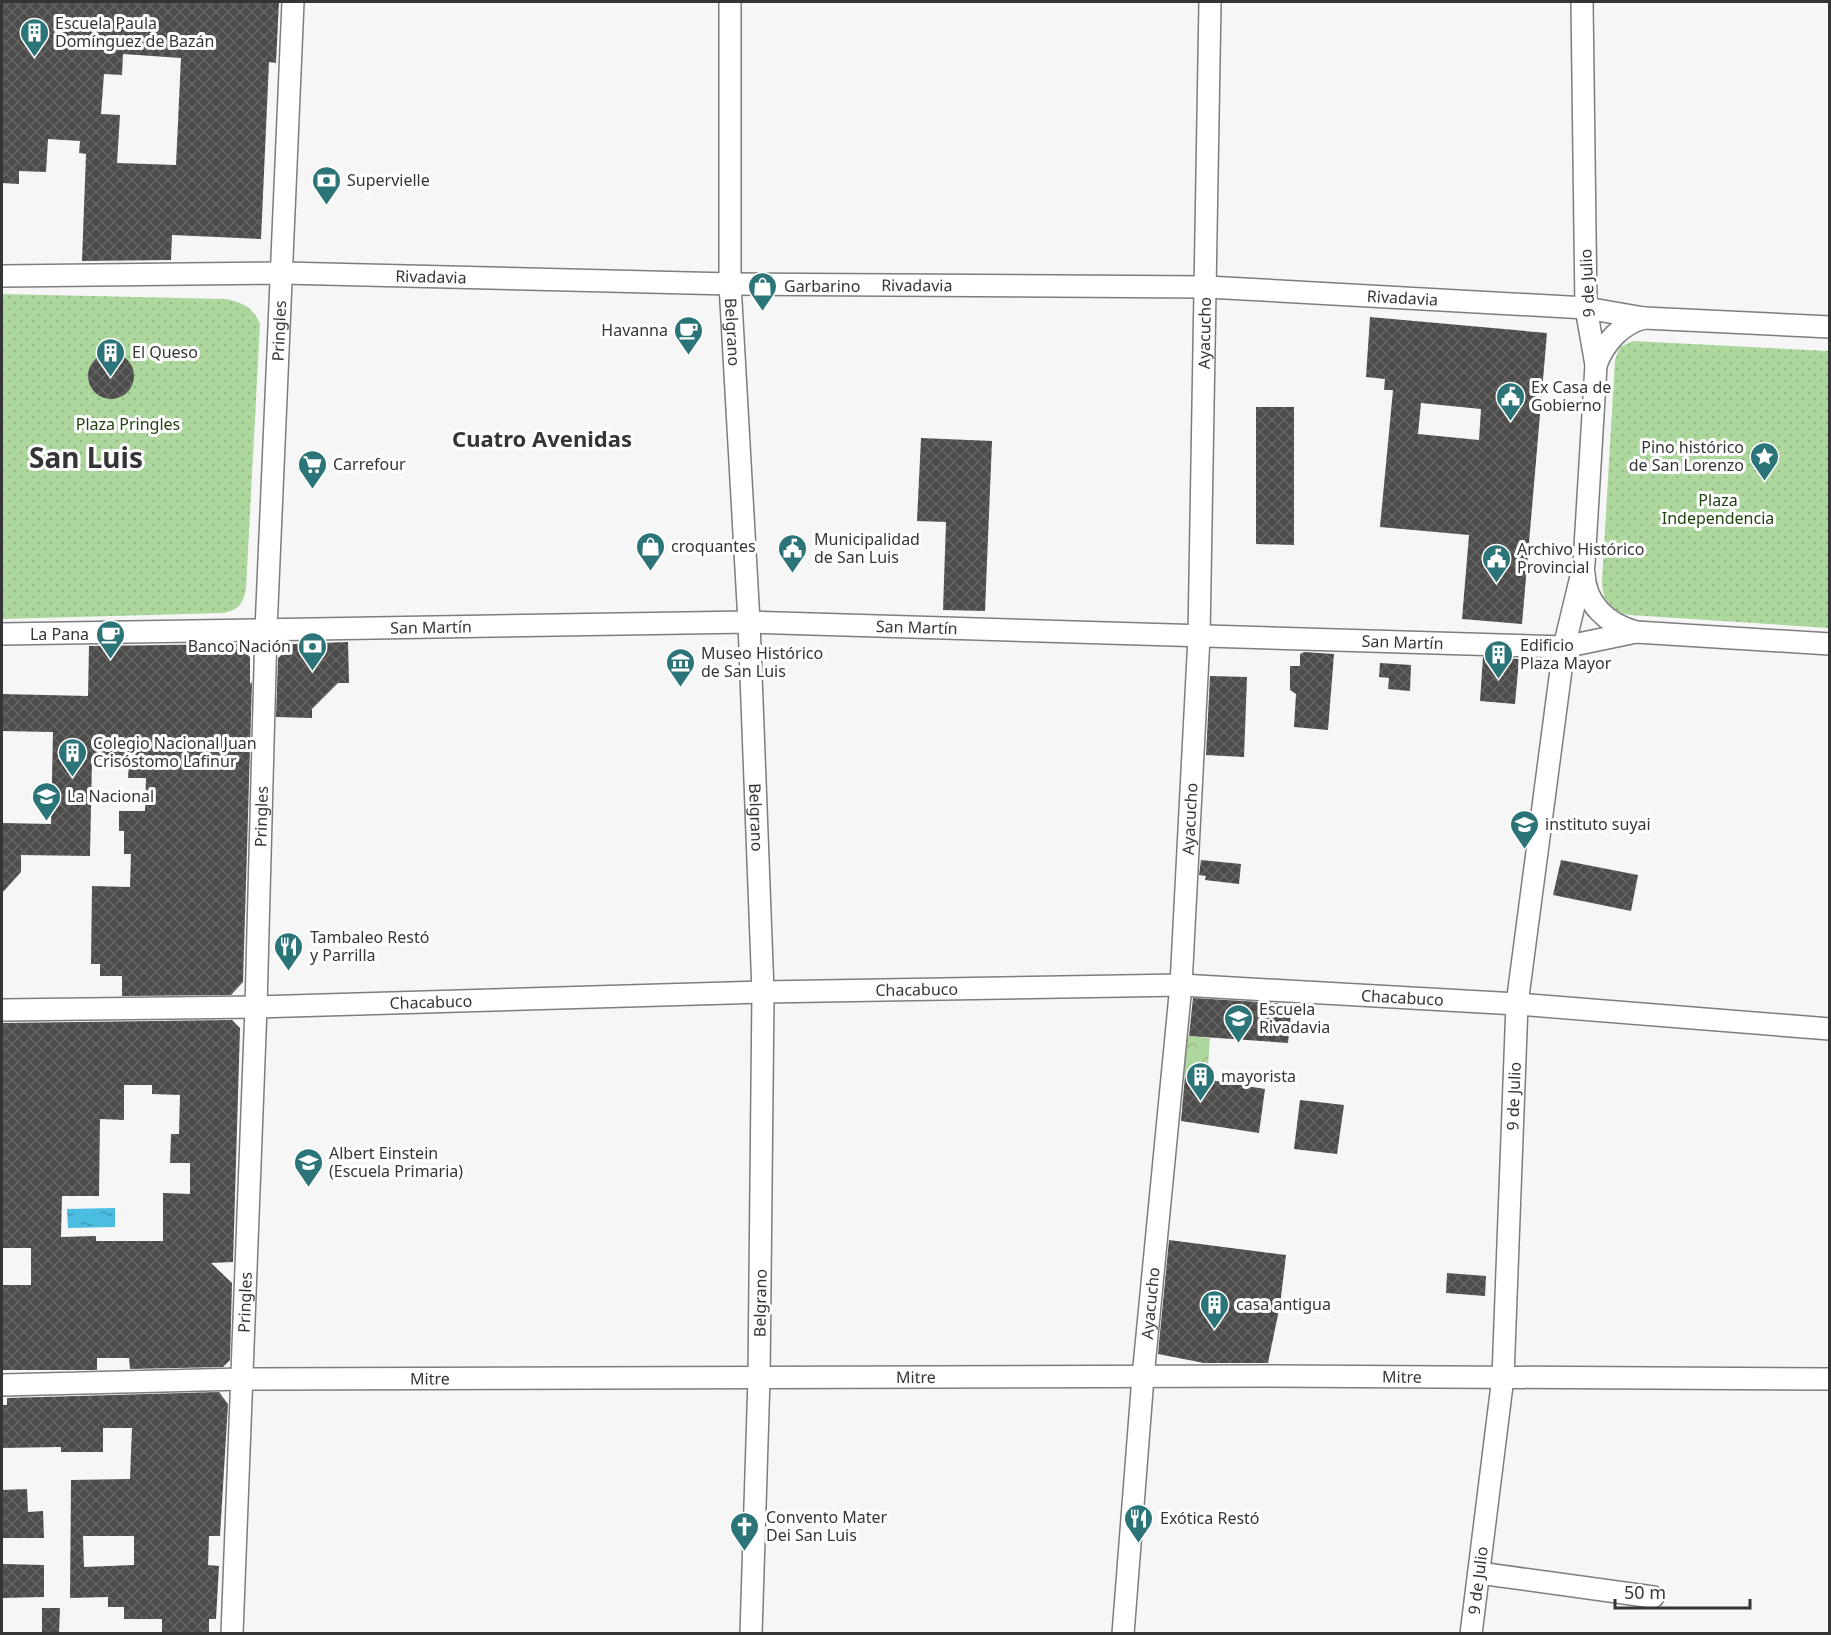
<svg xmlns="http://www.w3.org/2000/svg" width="1831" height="1635" viewBox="0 0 1831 1635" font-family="'Noto Sans',sans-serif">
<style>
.forest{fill:url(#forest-crowns)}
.park{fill:url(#park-dots)}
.water{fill:url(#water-ripples)}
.building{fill:url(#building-cross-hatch);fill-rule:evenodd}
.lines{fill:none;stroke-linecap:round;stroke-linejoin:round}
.street-casing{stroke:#7d7d7e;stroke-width:24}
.street{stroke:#fff;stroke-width:21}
.labels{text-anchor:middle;stroke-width:6;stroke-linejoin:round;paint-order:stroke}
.poi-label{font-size:16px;fill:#353536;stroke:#fff;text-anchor:start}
.street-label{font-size:16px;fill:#353536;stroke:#fff}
.park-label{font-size:16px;fill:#204210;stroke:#fff}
.district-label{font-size:22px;font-weight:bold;fill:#353536;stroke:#fff}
.town-label{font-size:28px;font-weight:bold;fill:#353536;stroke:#fff}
</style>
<defs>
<pattern id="forest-crowns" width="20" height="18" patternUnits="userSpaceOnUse" patternTransform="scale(1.5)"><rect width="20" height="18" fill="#add79d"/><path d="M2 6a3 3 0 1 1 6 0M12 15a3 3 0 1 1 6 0" fill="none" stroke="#95b988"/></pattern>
<pattern id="park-dots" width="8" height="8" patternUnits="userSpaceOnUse" patternTransform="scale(1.5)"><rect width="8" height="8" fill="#add79d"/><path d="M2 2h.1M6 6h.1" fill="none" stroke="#95b988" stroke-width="1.8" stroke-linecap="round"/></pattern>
<pattern id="water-ripples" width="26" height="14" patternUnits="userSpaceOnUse" patternTransform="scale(1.5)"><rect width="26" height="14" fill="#4abde0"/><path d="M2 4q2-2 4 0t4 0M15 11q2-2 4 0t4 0" fill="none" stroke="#3e9ab6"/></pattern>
<pattern id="building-cross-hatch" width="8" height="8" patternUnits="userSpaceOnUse" patternTransform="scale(1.5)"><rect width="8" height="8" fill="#4d4c4b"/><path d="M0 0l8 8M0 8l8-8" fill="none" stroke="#646463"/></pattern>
</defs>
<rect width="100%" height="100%" fill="#f6f6f7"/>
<!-- forest -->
<path class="forest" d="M1186,1036L1210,1038L1207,1079L1180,1075Z"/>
<!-- park -->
<path class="park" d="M2,294L226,299C243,303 253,307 260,324L246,588C243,604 239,610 223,613L2,619Z
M1633,341L1829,351V628L1630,615C1611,613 1602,600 1602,581L1615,360L1620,347Z"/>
<!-- water -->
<path class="water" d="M115,1208V1227L68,1228L67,1209Z"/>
<!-- building -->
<path class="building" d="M2,2H279L276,63L269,62L261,239L172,235L171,260L82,261L86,154L79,153L80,141L48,139L46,172L19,171V184L2,183ZM123,54L181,58L176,165L117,163L120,115L101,114L104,74L122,75Z
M1370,317L1547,333L1522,624L1462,619L1469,535L1380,527L1393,390H1384L1385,379L1366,377ZM1421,403L1481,409L1479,440L1418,434Z
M88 376a23 23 0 1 1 46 0a23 23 0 1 1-46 0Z
M1256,407H1294V545L1256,544Z
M921,438L992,441L985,611L943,610L946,522L917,521Z
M348,642L349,683H338L312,709V718L276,717L278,658L293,644Z
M237,644L250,657V684L252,682L243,982L231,995L122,996V976H100V964H91L92,886L130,887L131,854H124V831H119V811H145L146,778H128L129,760H92L90,856L21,855V872L2,893V823L51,824L53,732L2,731V694L88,696L89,646Z
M1304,652L1334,654L1328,730L1294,727L1296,694L1290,690V666H1300V654Z
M1483,657L1519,659L1515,704L1480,701Z
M1380,663L1411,665L1410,691L1388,689L1389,678L1379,677Z
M1210,676L1247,677L1244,757L1206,755Z
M1201,860L1241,864L1239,884L1205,880L1206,876L1199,875Z
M1561,860L1638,875L1631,911L1553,895Z
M1193,998L1292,1004L1288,1043L1189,1036Z
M232,1020L240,1028L233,1262L211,1263L232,1283L230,1360L223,1367L130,1369L129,1358H97V1370H2V1285H31V1248H2V1023ZM124,1085H152V1094L180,1095L179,1134H171L170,1163H190V1194L163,1193V1241H96V1236L61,1237L62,1196H99L100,1119L124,1120Z
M1185,1076L1265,1089L1259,1133L1181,1121Z
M1300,1100L1344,1105L1337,1154L1294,1149Z
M1169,1240L1286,1255L1280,1305L1268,1363H1204L1158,1354Z
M1447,1273L1486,1276L1485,1296L1446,1293Z
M219,1392L228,1404L220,1536H209L208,1565L219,1566L216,1619H209V1634H162V1619H124V1607H108V1597L70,1598L71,1480L130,1479L132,1428H103V1452H61V1447L2,1448V1405H7V1398ZM83,1536H134V1565L84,1567Z
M27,1489L28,1512L43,1511L44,1538H2V1490Z
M2,1564L44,1565V1597L2,1598Z
M42,1608H60L59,1634H42Z"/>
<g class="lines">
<defs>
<g id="street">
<path id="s1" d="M730,2V284L749,622L763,992L759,1378L751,1634"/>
<path id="s2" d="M2,276L283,273L730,284L1207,287L1586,308L1644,318L1830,327"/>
<path d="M1596,365C1604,343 1621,324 1644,318"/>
<path d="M1584,573C1585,604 1607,624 1636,632"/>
<path id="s3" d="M2,634L749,622L1564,647L1636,632L1830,644"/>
<path id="s4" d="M2,1010L256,1007L763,992L1181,985L1517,1004L1830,1029"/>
<path id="s5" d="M2,1385L242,1379L1266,1376L1830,1379"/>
<path d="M1479,1573L1653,1597"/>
<path id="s6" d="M232,1634L256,1007L266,630L293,2"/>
<path id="s7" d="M1123,1634L1143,1377L1181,985L1199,637L1210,2"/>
<path id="s8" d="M1471,1634L1503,1377L1517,1004L1564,647L1584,564L1596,365L1586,308L1582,2"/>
</g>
</defs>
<!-- street casing -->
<use href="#street" class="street-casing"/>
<!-- street -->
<use href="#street" class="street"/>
</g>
<!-- icons -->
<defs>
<symbol id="building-pin" viewBox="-11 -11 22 30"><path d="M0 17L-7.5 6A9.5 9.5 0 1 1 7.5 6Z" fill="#2b7578" stroke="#fff"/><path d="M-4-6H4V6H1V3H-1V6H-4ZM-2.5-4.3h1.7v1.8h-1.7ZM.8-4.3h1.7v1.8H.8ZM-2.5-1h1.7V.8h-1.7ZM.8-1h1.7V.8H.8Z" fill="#fff"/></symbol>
<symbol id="bank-pin" viewBox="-11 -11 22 30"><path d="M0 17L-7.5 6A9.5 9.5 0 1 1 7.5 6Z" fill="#2b7578" stroke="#fff"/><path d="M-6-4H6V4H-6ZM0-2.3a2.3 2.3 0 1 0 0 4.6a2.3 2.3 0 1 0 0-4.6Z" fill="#fff"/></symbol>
<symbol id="shop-pin" viewBox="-11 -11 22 30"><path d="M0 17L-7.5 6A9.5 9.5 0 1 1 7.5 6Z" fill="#2b7578" stroke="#fff"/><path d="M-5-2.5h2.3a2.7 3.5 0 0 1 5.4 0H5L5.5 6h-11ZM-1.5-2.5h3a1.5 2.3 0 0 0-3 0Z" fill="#fff"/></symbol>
<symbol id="cafe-pin" viewBox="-11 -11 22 30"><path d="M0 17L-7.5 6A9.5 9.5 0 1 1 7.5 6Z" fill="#2b7578" stroke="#fff"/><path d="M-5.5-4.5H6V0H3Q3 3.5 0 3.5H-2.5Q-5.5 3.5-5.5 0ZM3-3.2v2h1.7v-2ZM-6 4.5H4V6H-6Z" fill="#fff"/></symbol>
<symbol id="civic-pin" viewBox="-11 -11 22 30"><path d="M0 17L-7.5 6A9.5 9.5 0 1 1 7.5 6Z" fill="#2b7578" stroke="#fff"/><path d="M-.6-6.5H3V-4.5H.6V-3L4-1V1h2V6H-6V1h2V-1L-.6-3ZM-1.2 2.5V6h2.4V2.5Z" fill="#fff"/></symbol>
<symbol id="sight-pin" viewBox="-11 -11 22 30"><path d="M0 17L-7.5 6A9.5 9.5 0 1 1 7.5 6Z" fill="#2b7578" stroke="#fff"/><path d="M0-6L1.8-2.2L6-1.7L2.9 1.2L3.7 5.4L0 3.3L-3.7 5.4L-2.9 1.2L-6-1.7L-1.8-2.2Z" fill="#fff"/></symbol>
<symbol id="supermarket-pin" viewBox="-11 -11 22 30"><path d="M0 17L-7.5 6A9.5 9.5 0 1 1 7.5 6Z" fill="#2b7578" stroke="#fff"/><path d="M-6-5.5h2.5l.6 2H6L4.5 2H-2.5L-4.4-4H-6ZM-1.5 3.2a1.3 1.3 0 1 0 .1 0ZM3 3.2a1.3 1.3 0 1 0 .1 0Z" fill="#fff"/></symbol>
<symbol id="museum-pin" viewBox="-11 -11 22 30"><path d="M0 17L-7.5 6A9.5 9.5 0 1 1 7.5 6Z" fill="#2b7578" stroke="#fff"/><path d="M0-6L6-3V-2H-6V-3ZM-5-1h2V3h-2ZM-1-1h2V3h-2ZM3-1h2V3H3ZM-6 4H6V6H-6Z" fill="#fff"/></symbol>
<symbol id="school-pin" viewBox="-11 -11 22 30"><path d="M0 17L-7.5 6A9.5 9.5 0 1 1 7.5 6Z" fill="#2b7578" stroke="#fff"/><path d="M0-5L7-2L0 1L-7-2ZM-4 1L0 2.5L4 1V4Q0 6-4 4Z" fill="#fff"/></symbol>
<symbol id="restaurant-pin" viewBox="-11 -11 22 30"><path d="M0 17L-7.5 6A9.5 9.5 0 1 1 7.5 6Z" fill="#2b7578" stroke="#fff"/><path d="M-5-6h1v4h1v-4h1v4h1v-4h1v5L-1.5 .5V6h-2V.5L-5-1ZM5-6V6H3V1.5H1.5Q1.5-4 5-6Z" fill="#fff"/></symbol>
<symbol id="church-pin" viewBox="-11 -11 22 30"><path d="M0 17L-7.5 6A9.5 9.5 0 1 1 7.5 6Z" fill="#2b7578" stroke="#fff"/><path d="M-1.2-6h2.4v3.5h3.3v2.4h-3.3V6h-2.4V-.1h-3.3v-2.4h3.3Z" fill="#fff"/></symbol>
</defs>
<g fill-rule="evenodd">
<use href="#building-pin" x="18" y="16" width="33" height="45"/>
<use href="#bank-pin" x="310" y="164" width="33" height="45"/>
<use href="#shop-pin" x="746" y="270" width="33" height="45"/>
<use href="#cafe-pin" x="672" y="314" width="33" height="45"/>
<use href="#building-pin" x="94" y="336" width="33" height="45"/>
<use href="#civic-pin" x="1494" y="380" width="33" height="45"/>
<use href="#sight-pin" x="1748" y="440" width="33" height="45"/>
<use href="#supermarket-pin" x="296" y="448" width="33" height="45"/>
<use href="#shop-pin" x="634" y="530" width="33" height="45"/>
<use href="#civic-pin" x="776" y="532" width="33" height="45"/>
<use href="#civic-pin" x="1480" y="542" width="33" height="45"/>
<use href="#cafe-pin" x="94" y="618" width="33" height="45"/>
<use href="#bank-pin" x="296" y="630" width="33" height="45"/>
<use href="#building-pin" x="1482" y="638" width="33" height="45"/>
<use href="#museum-pin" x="664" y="646" width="33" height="45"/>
<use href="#building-pin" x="56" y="736" width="33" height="45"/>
<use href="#school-pin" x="30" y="780" width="33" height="45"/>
<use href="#school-pin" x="1508" y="808" width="33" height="45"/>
<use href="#restaurant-pin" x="272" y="930" width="33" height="45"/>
<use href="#school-pin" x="1222" y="1002" width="33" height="45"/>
<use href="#building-pin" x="1184" y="1060" width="33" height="45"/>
<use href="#school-pin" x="292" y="1146" width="33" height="45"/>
<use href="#building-pin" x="1198" y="1288" width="33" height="45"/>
<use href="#restaurant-pin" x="1122" y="1502" width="33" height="45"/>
<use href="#church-pin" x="728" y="1510" width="33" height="45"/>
</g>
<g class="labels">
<!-- poi labels -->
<g class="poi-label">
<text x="55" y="29">Escuela Paula<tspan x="55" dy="18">Domínguez de Bazán</tspan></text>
<text x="347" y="186">Supervielle</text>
<text x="784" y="292">Garbarino</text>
<text x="668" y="336" text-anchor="end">Havanna</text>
<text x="132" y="358">El Queso</text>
<text x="1531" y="393">Ex Casa de<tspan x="1531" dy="18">Gobierno</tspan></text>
<text x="1744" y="453" text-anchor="end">Pino histórico<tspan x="1744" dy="18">de San Lorenzo</tspan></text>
<text x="333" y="470">Carrefour</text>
<text x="814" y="545">Municipalidad<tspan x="814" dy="18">de San Luis</tspan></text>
<text x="671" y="552">croquantes</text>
<text x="1517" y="555">Archivo Histórico<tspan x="1517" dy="18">Provincial</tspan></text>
<text x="89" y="640" text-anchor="end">La Pana</text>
<text x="1520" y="651">Edificio<tspan x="1520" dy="18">Plaza Mayor</tspan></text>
<text x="291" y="652" text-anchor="end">Banco Nación</text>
<text x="701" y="659">Museo Histórico<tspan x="701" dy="18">de San Luis</tspan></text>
<text x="93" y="749">Colegio Nacional Juan<tspan x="93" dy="18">Crisóstomo Lafinur</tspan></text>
<text x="67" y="802">La Nacional</text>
<text x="1545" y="830">instituto suyai</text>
<text x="310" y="943">Tambaleo Restó<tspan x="310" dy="18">y Parrilla</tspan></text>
<text x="1259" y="1015">Escuela<tspan x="1259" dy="18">Rivadavia</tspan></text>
<text x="1221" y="1082">mayorista</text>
<text x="329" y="1159">Albert Einstein<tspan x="329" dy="18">(Escuela Primaria)</tspan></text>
<text x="1236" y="1310">casa antigua</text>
<text x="766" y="1523">Convento Mater<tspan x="766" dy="18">Dei San Luis</tspan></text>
<text x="1160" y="1524">Exótica Restó</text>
</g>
<!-- street labels -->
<g class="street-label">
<text dy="6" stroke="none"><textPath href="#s2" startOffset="429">Rivadavia</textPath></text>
<text transform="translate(1587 283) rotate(-93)" y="6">9 de Julio</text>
<text dy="6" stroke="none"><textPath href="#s2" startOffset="915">Rivadavia</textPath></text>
<text dy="6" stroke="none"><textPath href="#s2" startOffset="1401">Rivadavia</textPath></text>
<text dy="6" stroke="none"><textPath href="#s6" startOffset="1304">Pringles</textPath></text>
<text dy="6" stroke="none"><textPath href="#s1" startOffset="330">Belgrano</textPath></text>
<text dy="6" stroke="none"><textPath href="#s7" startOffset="1304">Ayacucho</textPath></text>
<text dy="6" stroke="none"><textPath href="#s3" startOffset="429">San Martín</textPath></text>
<text dy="6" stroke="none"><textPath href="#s3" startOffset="915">San Martín</textPath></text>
<text dy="6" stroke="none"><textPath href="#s3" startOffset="1401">San Martín</textPath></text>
<text dy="6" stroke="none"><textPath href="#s6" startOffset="818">Pringles</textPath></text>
<text dy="6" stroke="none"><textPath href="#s1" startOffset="816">Belgrano</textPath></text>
<text dy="6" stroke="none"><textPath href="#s7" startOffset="818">Ayacucho</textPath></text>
<text dy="6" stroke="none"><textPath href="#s4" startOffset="915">Chacabuco</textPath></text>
<text dy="6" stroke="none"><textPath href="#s4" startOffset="1401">Chacabuco</textPath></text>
<text dy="6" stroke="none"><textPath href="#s4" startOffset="429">Chacabuco</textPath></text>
<text dy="6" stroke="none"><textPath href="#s8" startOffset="540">9 de Julio</textPath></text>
<text dy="6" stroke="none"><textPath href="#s6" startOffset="332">Pringles</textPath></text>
<text transform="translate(760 1303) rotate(-89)" y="6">Belgrano</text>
<text dy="6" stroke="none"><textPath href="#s7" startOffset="332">Ayacucho</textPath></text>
<text dy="6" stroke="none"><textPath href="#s5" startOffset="1400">Mitre</textPath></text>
<text dy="6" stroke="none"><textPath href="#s5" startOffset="914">Mitre</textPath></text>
<text dy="6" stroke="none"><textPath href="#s5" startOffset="428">Mitre</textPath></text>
<text dy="6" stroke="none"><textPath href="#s8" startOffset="54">9 de Julio</textPath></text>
</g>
<!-- park labels -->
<g class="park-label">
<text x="128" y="430">Plaza Pringles</text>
<text x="1718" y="506">Plaza<tspan x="1718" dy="18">Independencia</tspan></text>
</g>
<!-- district labels -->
<g class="district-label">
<text x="542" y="447">Cuatro Avenidas</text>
</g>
<!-- town labels -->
<g class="town-label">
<text x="86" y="468">San Luis</text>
</g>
</g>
<!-- border -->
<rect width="1831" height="1635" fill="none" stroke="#353536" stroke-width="6"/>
<!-- scale -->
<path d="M1615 1599v9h135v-9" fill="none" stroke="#353536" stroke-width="3"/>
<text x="1624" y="1599" font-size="18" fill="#353536" stroke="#ffffff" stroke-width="4.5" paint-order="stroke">50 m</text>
</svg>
